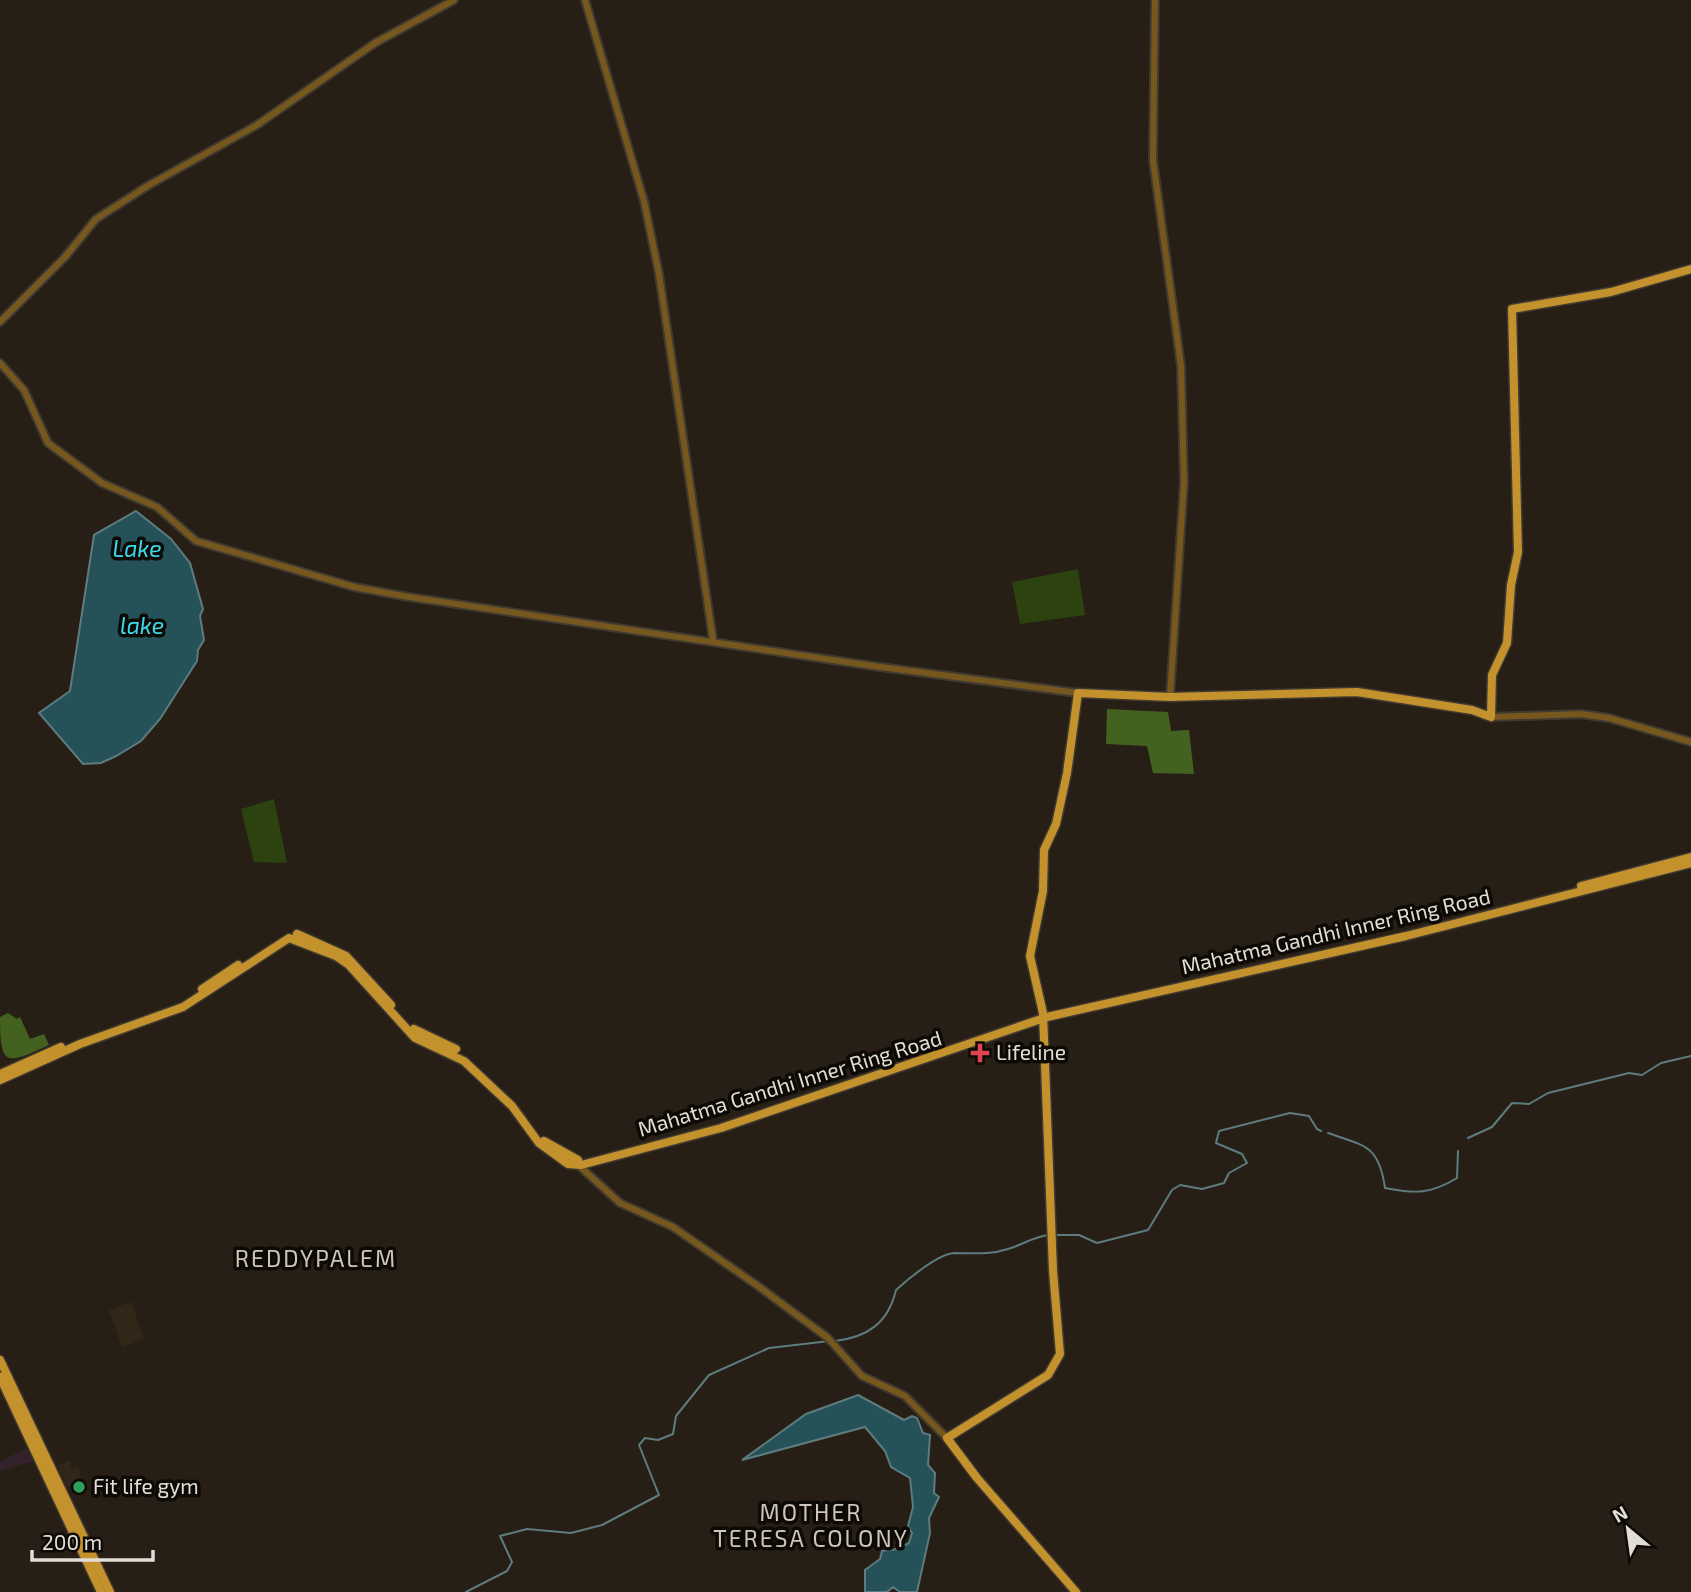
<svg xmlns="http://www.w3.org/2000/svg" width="1691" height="1592" viewBox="0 0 1691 1592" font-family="'Exo 2',sans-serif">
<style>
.built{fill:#322618}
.industrial{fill:#33222b}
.green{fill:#2c430f}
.forest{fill:#44621f}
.water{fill:#245258;stroke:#5d7c7e;stroke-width:2}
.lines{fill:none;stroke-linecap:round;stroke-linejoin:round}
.stream{stroke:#5d7c7e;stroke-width:2}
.minor-casing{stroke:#413a31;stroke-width:10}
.major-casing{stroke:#413a31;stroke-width:11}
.minor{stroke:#76581e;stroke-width:6}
.major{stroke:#c4922d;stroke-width:8}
.health-dot{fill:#e0444e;stroke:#0d0a06;stroke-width:2.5}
.leisure-dot{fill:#2e9e5b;stroke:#0d0a06;stroke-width:2.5}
.labels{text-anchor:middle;stroke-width:7;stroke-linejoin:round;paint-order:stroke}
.street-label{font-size:21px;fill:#e2ddd7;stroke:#0d0a06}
.poi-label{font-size:21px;fill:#e2ddd7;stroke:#0d0a06;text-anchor:start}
.water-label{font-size:23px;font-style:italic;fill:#3dd8e9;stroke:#0d0a06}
.neighbourhood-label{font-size:23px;letter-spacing:2px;fill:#cec4b9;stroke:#0d0a06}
</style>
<rect width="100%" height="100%" fill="#271f16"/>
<!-- built -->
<path class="built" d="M131,1302L144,1339L122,1347L109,1310Z
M70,1460L71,1469L79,1467L80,1478L68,1487L57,1465Z"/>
<!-- industrial -->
<path class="industrial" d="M26,1448L33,1461L0,1471V1462Z"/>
<!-- green -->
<path class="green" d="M1078,569L1085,615L1020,624L1012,582Z
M274,799L287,863L254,862L241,809Z"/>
<!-- forest -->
<path class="forest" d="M1107,709L1168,712L1171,731L1189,730L1194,774L1153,773L1147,746L1106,744Z
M8,1013L17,1019L20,1017L30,1039L44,1034L49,1045C7,1064 0,1069 0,1017Z"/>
<!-- water -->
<path class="water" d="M136,511L171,539L190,563L203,609L200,616L204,640L198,650L197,661L160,719L141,741L116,756L101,763L83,764L39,713L70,691L94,535Z
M858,1395L904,1420L912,1416L917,1418L923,1433L930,1435L928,1465L935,1473L934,1493L939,1497L929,1518L930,1533L917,1592H900L893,1587L887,1592H865V1570L880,1559L882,1551L897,1549L909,1543L912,1533L908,1526L913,1507L910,1478L891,1467L885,1451L865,1427L742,1460L806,1414Z"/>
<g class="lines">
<!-- stream -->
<path class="stream" d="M1328,1133C1365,1146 1379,1145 1385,1188C1415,1194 1431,1194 1457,1178L1458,1151
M1468,1138L1492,1127L1512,1103L1529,1104L1548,1093L1629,1073L1642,1075L1661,1063L1691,1056
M1055,1235H1079L1097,1243L1148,1230L1172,1190L1180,1185L1202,1189L1224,1183L1229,1173L1247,1163L1242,1154L1216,1143L1219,1131L1290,1113L1309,1116L1317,1129L1321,1131
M835,1341C868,1337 888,1323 896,1290C908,1279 938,1254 954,1253C973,1253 990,1255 1008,1249C1022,1245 1035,1236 1049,1235
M466,1592L507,1571L512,1562L500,1536L527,1529L571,1533L602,1525L659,1495L639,1445L645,1438L658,1440L673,1434L676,1416L709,1375L769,1348L830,1341"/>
<defs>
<path id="minor" d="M585,0L644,201L659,274L713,640
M1155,0L1153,160L1181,366L1184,482L1170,697
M0,322L65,257L96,219L149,185L257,125L375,43L454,0
M0,363L24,390L48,443L102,483L157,507L196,541L354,587L409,597L873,666L1078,693
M1491,717L1581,714L1609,718L1691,742
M575,1162L620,1203L673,1227L758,1286L828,1338L862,1376L905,1396L947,1438"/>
<path id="major" d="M1581,886L1691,857
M297,934L346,956L391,1005
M202,989L238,965
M414,1029L456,1049
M0,1074L61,1047
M0,1080L80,1044L183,1007L289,938L336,956L349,965L415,1038L464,1061L512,1106L539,1143L568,1164L581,1165L721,1128L1047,1017L1406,936L1691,863
M544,1141L578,1160
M0,1360L110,1592
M0,1377L101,1592
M1076,1592L977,1478L947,1438L1048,1375L1060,1354L1053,1271L1043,1013L1030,956L1043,891L1044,850L1056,824L1067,773L1078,693L1170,697L1357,692L1472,710L1491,717L1492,675L1507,643L1511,585L1518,552L1512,309L1611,292L1691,269"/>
</defs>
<!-- minor casing -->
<use href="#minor" class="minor-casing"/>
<!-- major casing -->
<use href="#major" class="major-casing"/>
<!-- minor -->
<use href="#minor" class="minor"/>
<!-- major -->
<use href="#major" class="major"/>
</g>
<!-- markers -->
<path class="health-dot" d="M976.5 1042.5h7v7h7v7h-7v7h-7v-7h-7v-7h7z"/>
<circle class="leisure-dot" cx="79" cy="1487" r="7"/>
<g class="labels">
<!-- street labels -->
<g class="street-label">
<text transform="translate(1336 932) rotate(-13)" y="7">Mahatma Gandhi Inner Ring Road</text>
<text transform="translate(790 1084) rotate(-17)" y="7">Mahatma Gandhi Inner Ring Road</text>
</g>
<!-- poi labels -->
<g class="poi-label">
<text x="996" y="1060">Lifeline</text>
<text x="93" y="1494">Fit life gym</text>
</g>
<!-- water labels -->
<g class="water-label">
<text x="137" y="557">Lake</text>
<text x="142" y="634">lake</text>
</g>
<!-- neighbourhood labels -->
<g class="neighbourhood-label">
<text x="316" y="1267">REDDYPALEM</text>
<text x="811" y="1521">MOTHER<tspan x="811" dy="26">TERESA COLONY</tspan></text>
</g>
</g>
<!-- north arrow -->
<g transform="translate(1628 1529) rotate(331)" stroke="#0d0a06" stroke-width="5" paint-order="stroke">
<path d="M0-5L12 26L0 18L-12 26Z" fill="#e2ddd7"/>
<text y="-10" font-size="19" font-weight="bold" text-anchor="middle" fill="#e2ddd7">N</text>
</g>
<!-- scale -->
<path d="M32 1550v10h121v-10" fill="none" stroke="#e2ddd7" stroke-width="3.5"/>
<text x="42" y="1550" font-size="21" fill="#e2ddd7" stroke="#0d0a06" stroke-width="5" paint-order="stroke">200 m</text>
</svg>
